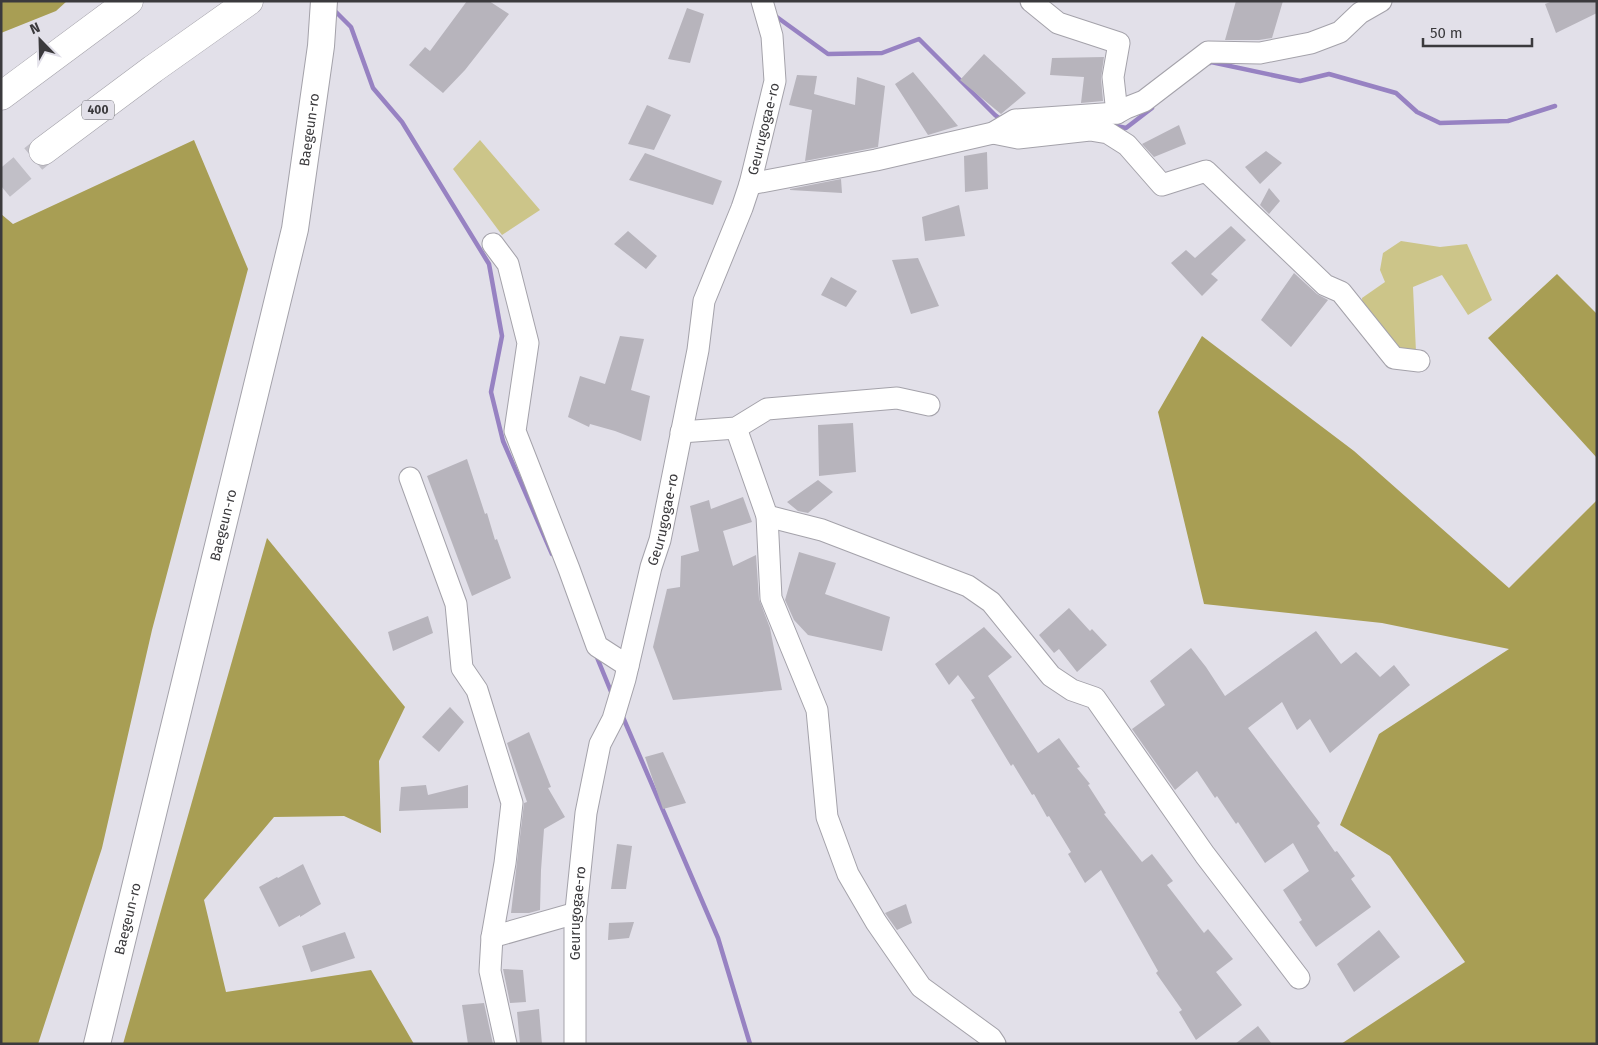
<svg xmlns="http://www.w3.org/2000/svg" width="1598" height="1045" viewBox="0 0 1598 1045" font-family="'Fira Sans',sans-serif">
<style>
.green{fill:#ccc589}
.forest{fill:#a89e54}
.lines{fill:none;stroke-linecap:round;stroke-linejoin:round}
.stream{stroke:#9782c2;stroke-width:4.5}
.building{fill:#b7b4bc}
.highway-tunnel{stroke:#c1bfc7;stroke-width:28;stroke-dasharray:28 14;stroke-linecap:butt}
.minor-casing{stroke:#a4a2aa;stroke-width:23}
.major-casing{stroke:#a4a2aa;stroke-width:28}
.highway-casing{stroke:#a4a2aa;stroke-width:29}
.minor{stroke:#fff;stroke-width:21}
.major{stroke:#fff;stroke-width:26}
.highway{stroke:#fff;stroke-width:28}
.labels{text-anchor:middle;stroke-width:5;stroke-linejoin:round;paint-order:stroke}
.shield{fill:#e2e0e9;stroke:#6d6c71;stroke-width:1}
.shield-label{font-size:12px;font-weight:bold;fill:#3b3a3d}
.street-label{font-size:14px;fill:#3b3a3d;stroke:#e2e0e9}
</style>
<rect width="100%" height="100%" fill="#e2e0e9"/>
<!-- green -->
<path class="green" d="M480,140L540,210L502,235L453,169Z
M1401,241L1440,247L1467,244L1492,300L1468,315L1442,275L1413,287L1416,352H1395L1363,312L1362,298L1385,282L1380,270L1383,253Z"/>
<!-- forest -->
<path class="forest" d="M1,1H67L56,11L1,33Z
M194,140L248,269L152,630L102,848L38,1044H1V214L13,224Z
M1557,274L1597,314V458L1488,338Z
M1202,336L1354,451L1509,588L1597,500V1044H1341L1465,962L1390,856L1340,825L1379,734L1509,649L1382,623L1204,604L1158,412Z
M267,538L405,707L379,761L381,833L344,816L274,817L204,900L226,992L371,970L414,1044H123Z"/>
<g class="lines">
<!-- stream -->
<path class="stream" d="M334,10L351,27L373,88L402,122L489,264L502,336L491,392L503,441L552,554
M774,15L828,54L882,53L919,39L995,115L1003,121
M1210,63L1211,62L1300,81L1329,74L1396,93L1417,112L1440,123L1508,121L1555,106
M1112,125L1126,128L1152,108
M596,655L612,694
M622,715L718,938L750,1044"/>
</g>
<!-- building -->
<path class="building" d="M467,1H489L509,14L465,70L443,93L409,65L425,47L430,51Z
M1236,1H1283L1272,38L1259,40H1225Z
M1553,1H1597V13L1556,33L1545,4Z
M687,8L704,14L690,63L668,59Z
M984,54L1026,93L1001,114L960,80Z
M1104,57L1101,78L1103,101L1081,103L1084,77L1050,75L1052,58Z
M913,72L958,126L928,135L895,84Z
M797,75L817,76L814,94L855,105L857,77L885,86L878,147L805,161L812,110L789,105Z
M647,105L671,115L654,150L628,144Z
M1179,125L1186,144L1154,157L1142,144Z
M1266,151L1282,163L1260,184L1245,167Z
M987,152L988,189L965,192L964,156Z
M645,153L722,181L713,205L629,180Z
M841,179L842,193L790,190V189Z
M1269,188L1280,201L1269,214L1260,205Z
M959,205L965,236L925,241L922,217Z
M1231,226L1246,240L1211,274L1218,280L1202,296L1171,263L1186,250L1195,258Z
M628,231L657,256L646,269L614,244Z
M918,258L939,306L911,314L892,260Z
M1294,273L1317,294L1328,300L1291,347L1261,320Z
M831,277L857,291L846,307L821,295Z
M620,336L644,339L631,390L650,396L641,441L615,431L590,424L589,427L568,417L580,376L605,384Z
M853,423L856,472L819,476L818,425Z
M467,459L485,514L487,513L495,540L497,539L511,578L472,596L427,476Z
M818,480L833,492L808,513L798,511L787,502Z
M743,497L752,522L723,531L733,566L756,555L759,599L770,628L782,690L673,700L653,647L667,589L680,587L681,556L699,551L690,506L709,500L711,509Z
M799,552L836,563L825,594L890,617L882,651L808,635L794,620L785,600Z
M1069,608L1090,631L1092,629L1107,645L1077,672L1059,649L1054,653L1039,635Z
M428,616L433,633L393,651L388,632Z
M984,627L1012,657L988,676L1038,753L1059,738L1080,767L1077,768L1090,784L1088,785L1106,813L1104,814L1142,862L1152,854L1173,881L1167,885L1204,933L1208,929L1233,959L1216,972L1242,1005L1196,1040L1179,1012L1182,1010L1156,973L1158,971L1101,870L1085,883L1068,854L1071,852L1049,816L1047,817L1034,794L1032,795L1013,764L1011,766L971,700L975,698L958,675L949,685L935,664Z
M1316,631L1341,664L1356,652L1380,677L1394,665L1410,685L1330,753L1310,719L1297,730L1282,702L1248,728L1320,823L1317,826L1335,852L1337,851L1355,876L1351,879L1371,907L1316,947L1299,922L1302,920L1283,890L1309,871L1293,843L1265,863L1238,822L1236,824L1217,796L1215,798L1197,771L1175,790L1132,729L1165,705L1150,681L1191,648L1206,667L1225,696Z
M450,707L464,722L439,752L422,737Z
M529,732L551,787L548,788L565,817L544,829L541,870L540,910L529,913H511L524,803L527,802L507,743Z
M663,752L686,803L663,809L645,757Z
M426,785L428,795L468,785V808L399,811L401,787Z
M617,844L632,846L626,889H611Z
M303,864L321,904L300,917V915L279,927L259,887L277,877L278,878Z
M906,904L912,923L897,930L885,913Z
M634,922L629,938L608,940L609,923Z
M1379,930L1400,957L1354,992L1337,964Z
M345,932L355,958L311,972L302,946Z
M503,969L523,970L526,1002L510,1003Z
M484,1003L493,1044H468L462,1005Z
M539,1009L542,1044H520L517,1012Z
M1258,1026L1272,1044H1235Z"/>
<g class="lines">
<!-- highway-tunnel -->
<path class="highway-tunnel" d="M1,186L43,151"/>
<defs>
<g id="minor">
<path d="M1031,1L1058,23L1119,43L1113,77L1117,113"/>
<path d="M993,133L1018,138L1090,130L1108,133L1127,145L1162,185L1206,171L1325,285L1341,292L1394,358L1419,361"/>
<path d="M750,184L876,160L993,133L1015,120L1117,113L1126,108L1144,101L1208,52L1260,53L1311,43L1340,32L1360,13L1381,1"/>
<path d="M493,244L508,264L528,343L515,431L569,569L597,646L628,666"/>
<path d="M736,428L767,516L771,598L817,710L827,817L848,874L876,922L921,987L991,1038L995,1044"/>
<path d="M681,432L736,428L767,409L897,398L929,405"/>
<path d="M410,478L456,604L462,668L477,690L512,803L505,863L492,937L576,913"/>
<path d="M767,516L822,530L968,586L991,602L1051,676L1072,690L1095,698L1205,855L1299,978"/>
<path d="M492,937L490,971L506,1044"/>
<path id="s1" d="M575,1044V920L586,813L600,744L613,719L625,679L651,567L660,540L698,350L704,301L742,208L750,184L775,81L772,36L762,1"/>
</g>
<g id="major">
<path id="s2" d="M97,1044L295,229L321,46L324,1"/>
</g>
<path id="highway" d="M1,96L129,1
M43,151L153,69L249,1"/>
</defs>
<!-- minor casing -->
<use href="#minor" class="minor-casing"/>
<!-- major casing -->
<use href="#major" class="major-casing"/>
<!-- highway casing -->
<use href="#highway" class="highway-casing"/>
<!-- minor -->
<use href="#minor" class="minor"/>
<!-- major -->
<use href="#major" class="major"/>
<!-- highway -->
<use href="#highway" class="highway"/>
</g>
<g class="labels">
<!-- shield labels -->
<rect class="shield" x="82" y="100.5" width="32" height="19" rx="4"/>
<g class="shield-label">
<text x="98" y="114">400</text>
</g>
<!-- street labels -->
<g class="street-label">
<text dy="5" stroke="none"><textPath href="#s2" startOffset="939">Baegeun-ro</textPath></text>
<text dy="5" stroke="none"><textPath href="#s1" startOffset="941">Geurugogae-ro</textPath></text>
<text dy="5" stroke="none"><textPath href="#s1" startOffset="536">Geurugogae-ro</textPath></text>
<text dy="5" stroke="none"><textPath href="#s2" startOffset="534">Baegeun-ro</textPath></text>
<text dy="5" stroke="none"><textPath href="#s1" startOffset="131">Geurugogae-ro</textPath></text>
<text dy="5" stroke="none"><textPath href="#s2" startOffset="129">Baegeun-ro</textPath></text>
</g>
</g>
<!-- border -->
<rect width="1598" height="1045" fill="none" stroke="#3b3a3d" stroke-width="5"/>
<!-- north arrow -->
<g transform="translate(40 40) rotate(337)" stroke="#e2e0e9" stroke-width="4" paint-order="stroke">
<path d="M0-4L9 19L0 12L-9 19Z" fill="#3b3a3d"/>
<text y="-8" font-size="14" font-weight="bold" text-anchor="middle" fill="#3b3a3d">N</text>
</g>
<!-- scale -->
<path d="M1423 38v8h109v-8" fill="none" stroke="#3b3a3d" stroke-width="2.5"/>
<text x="1430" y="38" font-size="15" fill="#3b3a3d" stroke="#e2e0e9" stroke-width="4" paint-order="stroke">50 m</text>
</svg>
